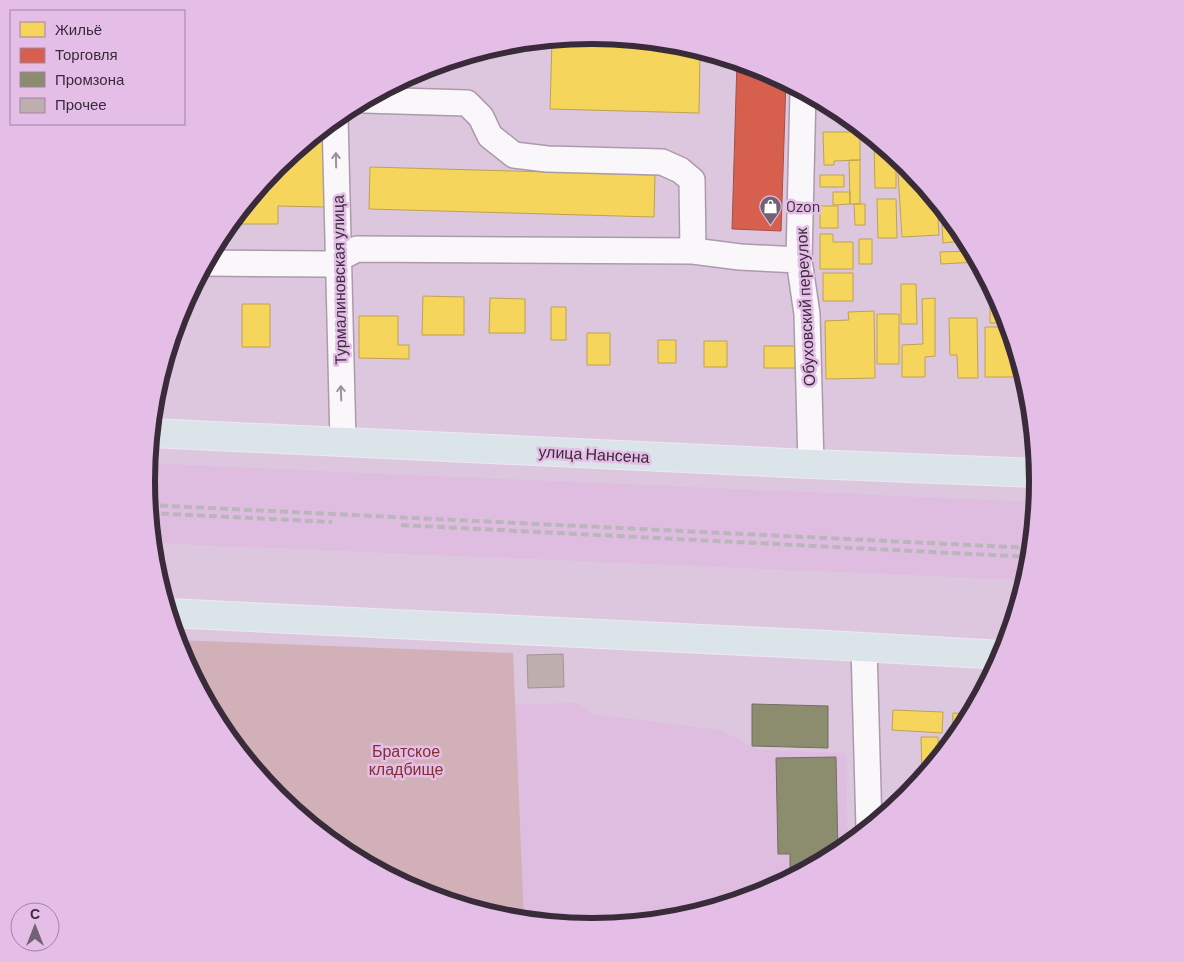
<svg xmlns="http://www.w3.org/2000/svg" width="1184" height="962" viewBox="0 0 1184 962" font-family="Barlow,sans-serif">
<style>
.built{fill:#dfbde1}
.green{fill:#d1b0b8}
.homes{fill:#f6d55c;stroke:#bea252}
.shops{fill:#d6604d;stroke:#a75048}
.industry{fill:#8c8c6e;stroke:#736f5f}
.building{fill:#beafae;stroke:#a29495}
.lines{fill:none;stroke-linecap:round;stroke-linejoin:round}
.minor-casing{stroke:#ac9aac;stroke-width:28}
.major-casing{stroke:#f0e6f0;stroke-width:30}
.minor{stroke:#faf7fa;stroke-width:25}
.major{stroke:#dbe4e9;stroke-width:28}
.rail{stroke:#bbb6bb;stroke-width:4;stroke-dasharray:8 4;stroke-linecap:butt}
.oneway{stroke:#9a919a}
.labels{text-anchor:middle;stroke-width:5;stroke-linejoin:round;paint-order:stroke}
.poi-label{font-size:16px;fill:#3a2b3b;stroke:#e5bee7;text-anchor:start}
.street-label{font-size:16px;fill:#3a2b3b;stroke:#e5bee7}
.park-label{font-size:16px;fill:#823130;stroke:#e5bee7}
.rim{fill:none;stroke:#3a2b3b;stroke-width:6}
</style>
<rect width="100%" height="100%" fill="#ddc7de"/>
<!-- built -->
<path class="built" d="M148,463L275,469L1036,502L1029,568L1026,580L152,543L146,481Z
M578,703L593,714L720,730L759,750L846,753L848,845L840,852L762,893L679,918L592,927L524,920L515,704Z"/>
<!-- green -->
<path class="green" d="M176,640L513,653L524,920L505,918L421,893L344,852L276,796L221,729L180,651Z"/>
<!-- homes -->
<path class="homes" d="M552,41L681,44L700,50L699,113L550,109Z
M471,54L470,64H437Z
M325,126V207L278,206V224H229L265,180H279V164Z
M823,132H860V160L834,161V165H824Z
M874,138L896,156V188H875Z
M897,158L908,166L916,176L917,182H920L937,202L939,235L902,237Z
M849,160H860V204H850Z
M370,167L655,175L654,217L369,209Z
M820,175H844V187H820Z
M833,192H850V204L833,205Z
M877,199H896L897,238H878Z
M854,204H865V225H855Z
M820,206H838V228H820Z
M940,206L955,223L942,224Z
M955,223L960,230L961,241L943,243L942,224Z
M820,234H833V242H853V269H820Z
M859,239H872V264H859Z
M972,251L978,262L941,264L940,252Z
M823,273H853V301H823Z
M990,283L1004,311L1007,323H990Z
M901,284H916L917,324H901Z
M423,296L464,297V335H422Z
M490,298L525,299V333H489Z
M935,298V356L925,357V377H902V345L923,344L922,299Z
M242,304H270V347H242Z
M551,307H566V340H551Z
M874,311L875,378L826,379L825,321L849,320L848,312Z
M877,314H899V364H877Z
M359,316H398V345H409V359L359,358Z
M949,318H977L978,378H958L957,355H950Z
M985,327H1009L1015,346V377H985Z
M587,333H610V365H587Z
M658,340H676V363H658Z
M704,341H727V367H704Z
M764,346H796V368H764Z
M893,710L943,712L942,733L892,730Z
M953,713L971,714L963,729L952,742Z
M921,737H938L939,758L927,772H922Z
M896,795H909L896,806Z"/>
<!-- shops -->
<path class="shops" d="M737,61L763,69L786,81L781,231L732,229Z"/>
<!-- industry -->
<path class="industry" d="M752,704L828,706V748L752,746Z
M836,757L838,853L790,878V854H778L776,758Z"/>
<!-- building -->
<path class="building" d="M563,654L564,687L528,688L527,655Z"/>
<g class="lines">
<defs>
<path id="minor" d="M803,91L799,260L807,314L811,464
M364,100L467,103L481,117L490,136L514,155L547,159L662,162L680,170L692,180L693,251L740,257L799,260
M335,117L343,442
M205,263L328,264L357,249L693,251
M864,647L869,828"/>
<path id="major" d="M151,433L811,464L1037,473
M168,613L827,645L1002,655"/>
</defs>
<!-- minor casing -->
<use href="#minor" class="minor-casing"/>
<!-- major casing -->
<use href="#major" class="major-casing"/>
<!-- minor -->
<use href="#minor" class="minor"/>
<!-- major -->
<use href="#major" class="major"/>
<!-- rail -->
<path class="rail" d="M148,505L1031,548
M149,513L332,522
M401,525L1031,557"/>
</g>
<!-- one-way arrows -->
<defs><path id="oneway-shaft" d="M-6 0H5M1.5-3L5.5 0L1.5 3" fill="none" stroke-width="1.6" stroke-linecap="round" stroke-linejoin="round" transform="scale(1.25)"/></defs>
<g class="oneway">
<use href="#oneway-shaft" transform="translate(336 160) rotate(-91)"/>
<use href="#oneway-shaft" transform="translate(341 393) rotate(-92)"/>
</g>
<!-- icons -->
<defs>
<symbol id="shop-pin" viewBox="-11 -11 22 30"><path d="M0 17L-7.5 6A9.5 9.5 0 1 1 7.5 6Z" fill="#736274" stroke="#e5bee7"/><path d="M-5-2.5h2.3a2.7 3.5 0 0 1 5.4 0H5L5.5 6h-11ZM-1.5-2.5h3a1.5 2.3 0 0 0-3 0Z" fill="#fff"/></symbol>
</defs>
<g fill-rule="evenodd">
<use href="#shop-pin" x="758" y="194" width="25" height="34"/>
</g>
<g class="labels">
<!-- poi labels -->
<g class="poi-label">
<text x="786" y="212">Ozon</text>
</g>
<!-- street labels -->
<g class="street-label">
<text transform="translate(339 280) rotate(-91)" y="6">Турмалиновская улица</text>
<text transform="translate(805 307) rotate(-93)" y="6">Обуховский переулок</text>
<text transform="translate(594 454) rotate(3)" y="6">улица Нансена</text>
</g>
<!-- park labels -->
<g class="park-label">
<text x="406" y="757">Братское<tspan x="406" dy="18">кладбище</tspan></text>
</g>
</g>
<!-- crop -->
<path d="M0 0H1184V962H0ZM155 481a437 437 0 1 1 874 0a437 437 0 1 1-874 0Z" fill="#e5bee7" fill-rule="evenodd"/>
<path class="rim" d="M155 481a437 437 0 1 1 874 0a437 437 0 1 1-874 0Z"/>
<!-- legend -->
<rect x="10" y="10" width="175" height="115" fill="#e5bee7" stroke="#a183a2"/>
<rect x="20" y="22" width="25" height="15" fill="#f6d55c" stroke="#a183a2"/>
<text x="55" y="35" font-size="15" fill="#3a2b3b">Жильё</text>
<rect x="20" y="48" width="25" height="15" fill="#d6604d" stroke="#a183a2"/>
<text x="55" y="60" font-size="15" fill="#3a2b3b">Торговля</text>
<rect x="20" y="72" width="25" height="15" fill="#8c8c6e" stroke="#a183a2"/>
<text x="55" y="85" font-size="15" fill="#3a2b3b">Промзона</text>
<rect x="20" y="98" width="25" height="15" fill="#beafae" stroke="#a183a2"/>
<text x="55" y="110" font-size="15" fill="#3a2b3b">Прочее</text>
<!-- north arrow -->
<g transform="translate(35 927)"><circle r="24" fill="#e5bee7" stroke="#a183a2"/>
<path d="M0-4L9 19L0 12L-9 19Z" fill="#736274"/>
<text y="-8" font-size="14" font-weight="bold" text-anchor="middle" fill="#3a2b3b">С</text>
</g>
</svg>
